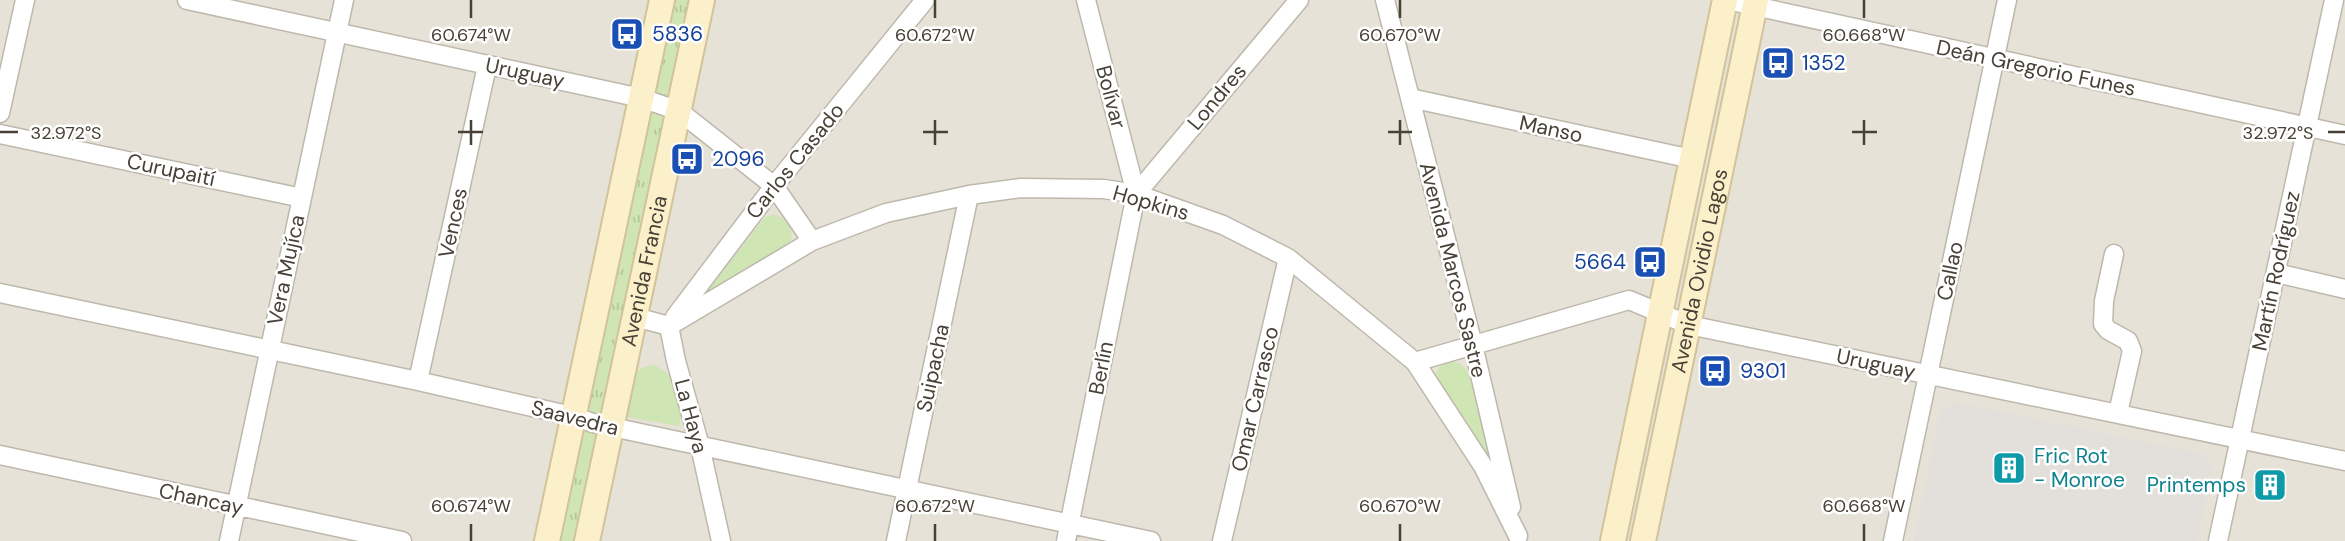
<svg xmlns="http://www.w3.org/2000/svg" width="2345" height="541" viewBox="0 0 2345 541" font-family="'DM Sans',sans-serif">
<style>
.residential{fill:#e7e2d7}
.industrial{fill:#e3dfda}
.grass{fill:url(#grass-tufts)}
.green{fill:#cfe5b4}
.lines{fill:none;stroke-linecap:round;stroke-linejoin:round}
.street-casing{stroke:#beb8ac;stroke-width:21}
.secondary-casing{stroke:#d1c39a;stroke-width:28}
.street{stroke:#fff;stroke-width:18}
.secondary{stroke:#fcf0ca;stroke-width:24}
.ticks{fill:none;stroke:#474137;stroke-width:2.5}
.labels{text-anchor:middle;stroke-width:5;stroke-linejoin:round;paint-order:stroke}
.transit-label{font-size:21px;fill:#164399;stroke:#fff;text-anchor:start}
.street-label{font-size:21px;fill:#474137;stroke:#fff}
.culture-label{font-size:21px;fill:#0d838f;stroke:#fff;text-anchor:start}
.ticks-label{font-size:18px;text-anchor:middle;fill:#474137;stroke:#fff;stroke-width:5;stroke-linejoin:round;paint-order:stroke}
</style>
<defs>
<pattern id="grass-tufts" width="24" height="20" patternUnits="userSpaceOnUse" patternTransform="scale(1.75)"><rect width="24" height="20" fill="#cfe5b4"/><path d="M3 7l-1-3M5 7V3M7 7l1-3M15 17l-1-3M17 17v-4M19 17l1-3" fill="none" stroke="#b3c69b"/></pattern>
</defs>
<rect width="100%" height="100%" fill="#f3f0e9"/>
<!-- residential -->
<path class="residential" d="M0,0H2345V541H0Z"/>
<!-- industrial -->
<path class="industrial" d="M1954,402L2204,454L2212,468L2197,541H1914L1940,412Z"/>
<!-- grass -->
<path class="grass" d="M662,0H702L587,541H547Z"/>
<!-- green -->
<path class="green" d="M776,215L788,221L792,233L791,242L739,273L711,295L708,290L766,216Z
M1452,361L1461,364L1468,372L1491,455L1489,458L1486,456L1435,379C1436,367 1442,365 1452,361Z
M652,365C672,371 676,385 679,404C680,412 682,418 679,426L627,417L623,412C629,390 627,369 652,365Z"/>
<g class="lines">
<defs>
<path id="street" d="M187,0L641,98L679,111L774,186L812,241
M1385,0L1473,345L1511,507
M1727,0L2345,135
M1410,98L1692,159
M0,113L25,0
M0,134L302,198
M1136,194L1299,0
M2114,254L2104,301L2103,324L2108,330L2128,341L2132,351L2118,413
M2276,273L2345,289
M0,293L418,381L572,416L593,423L1151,541
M635,317L669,326L676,361L700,446L721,541
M675,317L774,186L925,0
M669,326L812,241L886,213L969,195L1021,188L1104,189L1136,194L1223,225L1288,258L1415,362L1483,466L1518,536
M1415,362L1629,300L1689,325L2345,461
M418,381L487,66
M0,455L402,541
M229,541L344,0
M896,541L969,195
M1066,541L1136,194L1086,0
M1222,541L1288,258
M1893,541L2007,0
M2218,541L2334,0"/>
<g id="secondary">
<path d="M547,541L662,0"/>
<path id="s1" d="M587,541L702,0"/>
<path d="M1613,541L1725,0"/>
<path id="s2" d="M1643,541L1756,0"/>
</g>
</defs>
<!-- street casing -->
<use href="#street" class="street-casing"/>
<!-- secondary casing -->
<use href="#secondary" class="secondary-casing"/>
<!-- street -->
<use href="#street" class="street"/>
<!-- secondary -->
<use href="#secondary" class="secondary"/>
</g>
<!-- ticks -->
<path class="ticks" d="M471,0V18M935,0V18M1400,0V18M1864,0V18M471,120V145M935,120V145M1400,120V145M1864,120V145M0,132H18M458,132H483M923,132H948M1388,132H1412M1852,132H1877M2328,132H2345M471,524V541M935,524V541M1400,524V541M1864,524V541"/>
<!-- icons -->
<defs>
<symbol id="bus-square" viewBox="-11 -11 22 22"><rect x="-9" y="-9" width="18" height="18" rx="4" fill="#1a4fb4" stroke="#fff"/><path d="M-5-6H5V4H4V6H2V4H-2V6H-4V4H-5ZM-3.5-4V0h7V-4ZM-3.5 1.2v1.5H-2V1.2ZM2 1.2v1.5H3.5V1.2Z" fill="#fff"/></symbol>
<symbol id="building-square" viewBox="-11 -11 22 22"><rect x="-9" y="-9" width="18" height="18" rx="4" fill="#0f9aa8" stroke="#fff"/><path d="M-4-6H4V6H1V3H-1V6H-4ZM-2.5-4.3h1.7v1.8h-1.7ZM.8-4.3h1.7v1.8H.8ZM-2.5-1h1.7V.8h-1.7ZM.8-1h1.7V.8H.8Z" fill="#fff"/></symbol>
</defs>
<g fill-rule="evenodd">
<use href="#bus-square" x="608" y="15" width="38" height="38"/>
<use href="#bus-square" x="1759" y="44" width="38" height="38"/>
<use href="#bus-square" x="668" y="140" width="38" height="38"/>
<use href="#bus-square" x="1631" y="243" width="38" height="38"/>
<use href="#bus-square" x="1696" y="352" width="38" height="38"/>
<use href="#building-square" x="1990" y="449" width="38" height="38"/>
<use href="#building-square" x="2251" y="466" width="38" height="38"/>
</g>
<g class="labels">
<!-- transit labels -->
<g class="transit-label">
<text x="652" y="41">5836</text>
<text x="1802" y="70">1352</text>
<text x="712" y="166">2096</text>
<text x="1626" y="269" text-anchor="end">5664</text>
<text x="1740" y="378">9301</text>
</g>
<!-- street labels -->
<g class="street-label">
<text transform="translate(2036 68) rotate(12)" y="7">Deán Gregorio Funes</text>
<text transform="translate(525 73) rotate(12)" y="7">Uruguay</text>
<text transform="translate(1111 97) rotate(75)" y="7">Bolívar</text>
<text transform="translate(1217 97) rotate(-50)" y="7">Londres</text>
<text transform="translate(1551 129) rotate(12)" y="7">Manso</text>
<text transform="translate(795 161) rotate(-51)" y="7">Carlos Casado</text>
<text transform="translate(171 170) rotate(12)" y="7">Curupaití</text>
<text transform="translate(1151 203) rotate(16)" y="7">Hopkins</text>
<text transform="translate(453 223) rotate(-78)" y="7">Vences</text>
<text transform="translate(286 270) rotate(-78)" y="7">Vera Mujíca</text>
<text dy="7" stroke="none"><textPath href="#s1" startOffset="276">Avenida Francia</textPath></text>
<text transform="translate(1453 270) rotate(76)" y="7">Avenida Marcos Sastre</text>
<text dy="7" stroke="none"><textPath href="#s2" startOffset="276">Avenida Ovidio Lagos</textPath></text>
<text transform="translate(1950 271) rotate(-78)" y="7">Callao</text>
<text transform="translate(2276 271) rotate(-78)" y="7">Martín Rodríguez</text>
<text transform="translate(1876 364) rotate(12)" y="7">Uruguay</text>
<text transform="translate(933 368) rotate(-78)" y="7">Suipacha</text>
<text transform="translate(1101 368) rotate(-79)" y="7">Berlín</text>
<text transform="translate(1255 399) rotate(-77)" y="7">Omar Carrasco</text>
<text transform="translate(691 416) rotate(75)" y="7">La Haya</text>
<text transform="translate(575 418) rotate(14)" y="7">Saavedra</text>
<text transform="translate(201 499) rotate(12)" y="7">Chancay</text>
</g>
<!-- culture labels -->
<g class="culture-label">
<text x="2034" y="463">Fric Rot<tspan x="2034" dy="24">- Monroe</tspan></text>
<text x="2246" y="492" text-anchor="end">Printemps</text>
</g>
</g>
<g class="ticks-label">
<text x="471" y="41">60.674°W</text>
<text x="935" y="41">60.672°W</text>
<text x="1400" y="41">60.670°W</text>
<text x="1864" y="41">60.668°W</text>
<text x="66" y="139">32.972°S</text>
<text x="2278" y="139">32.972°S</text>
<text x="471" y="512">60.674°W</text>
<text x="935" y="512">60.672°W</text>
<text x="1400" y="512">60.670°W</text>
<text x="1864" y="512">60.668°W</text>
</g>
</svg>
